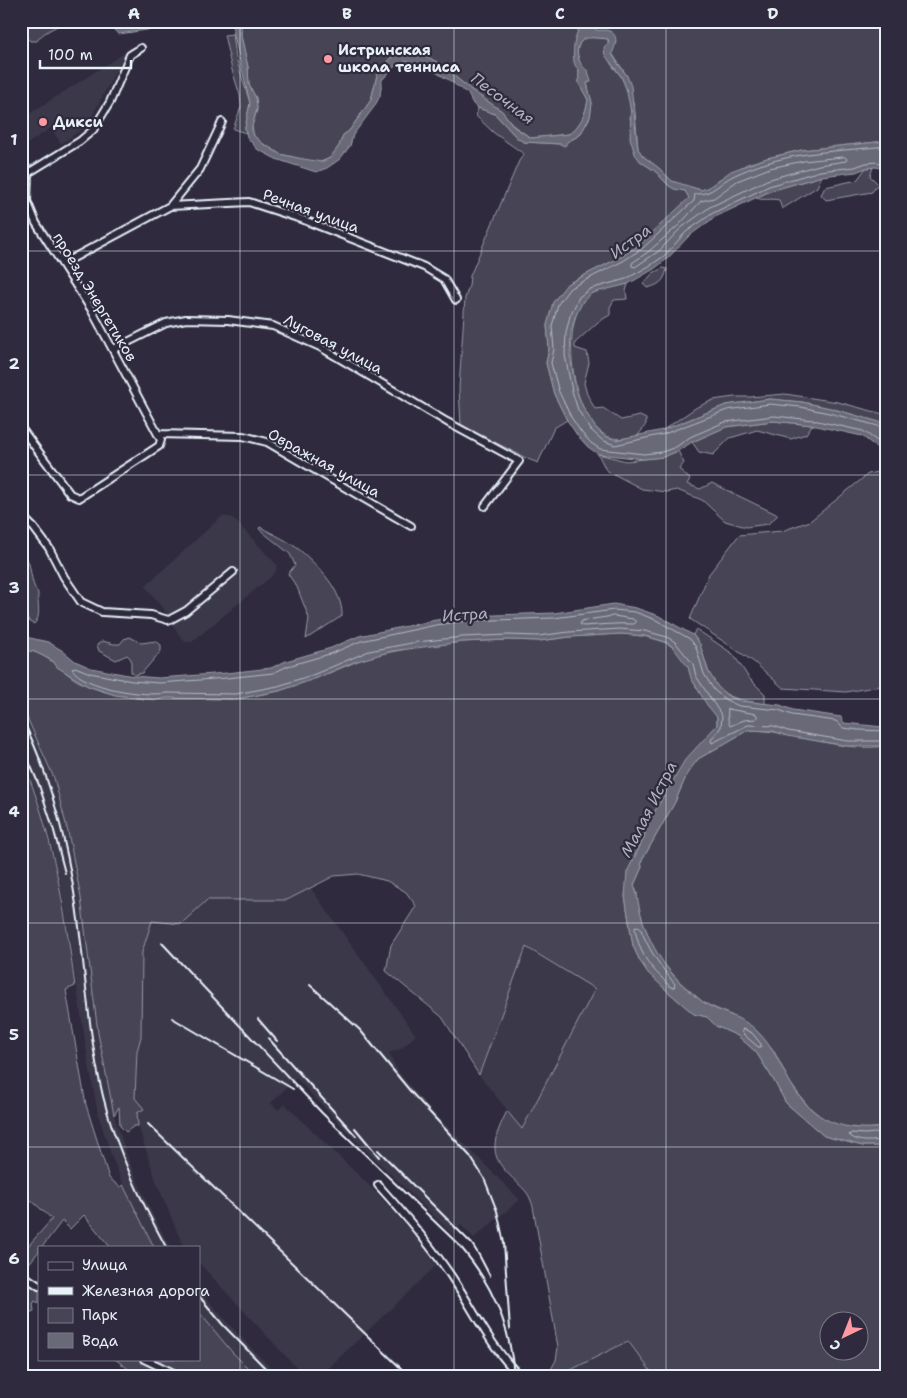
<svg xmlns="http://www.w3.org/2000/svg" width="907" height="1398" viewBox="0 0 907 1398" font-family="'Shantell Sans',sans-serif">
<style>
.built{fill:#3b3749}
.green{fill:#464455;stroke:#979aa6;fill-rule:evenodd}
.water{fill:#696978;stroke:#9c9fab}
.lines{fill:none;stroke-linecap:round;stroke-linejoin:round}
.shore{stroke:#b5bbc5;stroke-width:1}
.street-casing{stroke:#e8f1f8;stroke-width:10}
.street{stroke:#2f2a3d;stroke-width:6}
.rail{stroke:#e8f1f8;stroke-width:2}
.grid{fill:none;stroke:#e8f1f8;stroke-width:1;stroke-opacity:0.55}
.poi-dot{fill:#ff9aa2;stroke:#2f2a3d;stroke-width:2}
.labels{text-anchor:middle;stroke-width:4.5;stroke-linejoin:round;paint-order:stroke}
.poi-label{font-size:15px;font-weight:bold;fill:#e8f1f8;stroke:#2f2a3d;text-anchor:start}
.street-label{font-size:15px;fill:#e8f1f8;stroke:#2f2a3d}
.water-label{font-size:16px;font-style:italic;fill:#afb4be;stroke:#2f2a3d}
.neatline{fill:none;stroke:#e8f1f8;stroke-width:2}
.grid-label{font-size:16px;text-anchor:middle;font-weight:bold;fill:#e8f1f8}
</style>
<rect width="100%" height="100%" fill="#2f2a3d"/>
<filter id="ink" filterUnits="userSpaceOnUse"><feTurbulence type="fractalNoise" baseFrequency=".02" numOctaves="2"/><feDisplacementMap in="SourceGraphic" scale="10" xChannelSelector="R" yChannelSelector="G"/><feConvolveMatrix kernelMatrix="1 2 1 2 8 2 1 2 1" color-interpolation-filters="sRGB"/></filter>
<g filter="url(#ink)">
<!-- built -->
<path class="built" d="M126,52L87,126L61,144L51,128L27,144L21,134V119Z
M222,516L233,518L277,565L276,571L272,576L192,642H185L168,620L171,619L169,616L145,586Z
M21,704L54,778L68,832L81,898L107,1082L114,1115L129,1161L151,1211L170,1247H154L123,1185L111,1155L98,1114L88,1061L64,903L50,838L35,789L21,757Z
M310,887L416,1035L401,1049L389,1053L399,1073L427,1106L520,1200L474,1238L461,1225L452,1234L350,1135L296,1078L271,1103L278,1110L285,1104L374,1190L423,1245L436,1266L319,1377H305L199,1263V1247L183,1246L156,1181L138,1126L135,1098L137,1051L141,1037L142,952L152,921L181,924L207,900H287Z
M526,947L596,989L522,1129L479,1075Z
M199,1289L226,1321L279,1377H257L232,1352L199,1312Z
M628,1341L655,1377H557Z"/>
<!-- green -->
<path class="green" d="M27,21H66C56,28 43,31 37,41H30L25,36Z
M241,21H886V141L802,150L767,158L747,164L718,180L708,188L701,190L681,185L672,181L660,169L643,156L638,149L635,111L627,76L612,53L616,41L603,31L578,30L574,53L579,71L580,85L588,100C586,112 580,129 569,134L531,138L514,126L502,111L474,92L454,76L449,69L426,56L417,55L412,52L388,64L377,75L371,100L349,131L343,135L339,146L330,158L321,162H313L280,154L262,143L254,136L252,126L257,110L256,98L249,85L248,67L241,36Z
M233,34L236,58L250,103L245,128L246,133L233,129L241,107L240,95L232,70L224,35Z
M588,37L608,39C608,46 606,56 610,62C612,67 617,71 620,75C627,87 632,104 630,118L640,161L655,171L669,186L685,191L690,198L640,244L621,257L567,284L547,325L549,349L546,363L554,394L567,420L554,428L538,463L528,459L461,425L459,388L465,298L469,286L470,276L519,161L524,154L494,133L476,116L478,108L495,114L517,138L524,142L560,144L573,139L580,135L590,117L592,103L587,83L589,82C583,69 567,46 588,37Z
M873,167L870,176L878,184L872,192L826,200L821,195L825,187L857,180L866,168Z
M822,176L817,187L782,209L779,200C771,198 764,201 756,198L770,191Z
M663,268L667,269C664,282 659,285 647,288L643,284L653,273Z
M628,284L626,291L627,299L614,300L610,307V315L598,322L575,343V348L587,352L589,363L584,383L587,394L595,409L603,408L621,420L640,416L646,419V424C644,427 640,434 637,436C634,438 628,438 626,438C575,449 558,334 583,301C592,288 614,287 628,284Z
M785,394L838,402L883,414L886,416V424L830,408L802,402L770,399L726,405L663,430L697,407L713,400L734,397H750Z
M773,421L812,425L806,434L791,439L757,430L730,438L713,455L699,452L692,442L726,427Z
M678,451L684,463L679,469L690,479L687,484L700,489L712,483L778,515L768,524L746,527L725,521L702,500L677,490L666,492L642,489L606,470L598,454L626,461L663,457Z
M882,471L886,472V685L846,692L783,688L754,662L690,619L709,574L739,535L782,531L810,521L868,474Z
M260,527C273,534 289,541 301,551C319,567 343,591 342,616L306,639L309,618L297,587L288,574L295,565L290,554L259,529Z
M21,554H24C33,565 29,582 38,593C37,604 42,616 34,624L29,621L24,610H21Z
M696,629L733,654L749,678L765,694V704C737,699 717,699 707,667C703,655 701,645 693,635Z
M621,634C648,636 677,639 689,668C690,671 690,675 692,679C699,693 710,704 717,717V725L659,804L648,824L644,838L635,854L625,896L633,946L640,961L649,973L666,990L694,1014L707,1017L716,1026L738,1036L756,1052L773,1079L786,1103L824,1136L863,1146H880L886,1143V1377H655L628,1341L557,1377H547L556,1360L558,1347L533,1207C532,1203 530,1197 527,1193C516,1179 496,1168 495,1149C494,1136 502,1122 507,1111L522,1129L595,989L526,947L479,1075L442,1017L386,971L391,945L416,906L406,892L387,881L358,874L334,876L287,900H207L181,924L152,921L142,952L141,1037L137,1051L135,1098L144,1109L137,1113L138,1126H134L126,1132L120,1126L119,1107L114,1115L98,1033L81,898L68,832L54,778L21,704V651L23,649C46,653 55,665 73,678C93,692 142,703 167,698L237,699L279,691L317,678L370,656L417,647L462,642L507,640L539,641L570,637ZM830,1320H860V1350H830Z
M130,637L141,643L156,641L161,645V651L142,673L135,675L131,672V659L127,655L116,660L99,651L97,645L102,641L114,644H120L124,639Z
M748,730C794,730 838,753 886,746V1127L865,1129L840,1126L826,1121L808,1106L790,1083L774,1051L733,1016L704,1003L680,982L663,963L651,943L642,919L637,901V893L634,885L642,867L641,862L675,802L688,772L698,759Z
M21,757C53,832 64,905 75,986L66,990L86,1105L109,1178L120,1187L123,1185L154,1247H110L84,1215L70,1229L62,1221L42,1247H39V1251L24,1270L21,1269V1254L52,1219L21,1191V1146L23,1144L21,1141Z
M21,1276L39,1289V1303L35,1301L33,1304L34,1311L28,1313L21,1307Z
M199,1312L232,1352L257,1377H189L177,1372L178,1377H139L115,1359H159L162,1361L164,1359H199Z"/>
<!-- water -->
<path class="water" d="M103,21H115L121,27C137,25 154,21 168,21L153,29L119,34L114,30L111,25Z
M234,21H241V36L248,67L249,85L256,98L257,109L252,126V132L254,136L262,143L280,154L298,158L321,162L330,158L339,146L343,135L349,131L371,100L377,75L388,64L389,59L404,50L412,52L417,55L426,56L449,69L454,76L474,92L502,111L514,127L531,138L569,134C579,127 586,114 588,100C586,95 581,89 579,83C578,79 579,75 579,71C578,65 578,71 575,65C570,53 577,7 596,30C600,31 606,29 609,31C620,35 615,46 612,54L616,61L627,76L631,86L638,149L643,156L660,169L672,181L701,190L708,188L731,171L767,158L802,150L886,141V170L876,167L866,168L856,172L822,176L770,191L715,217L689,236L667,259L654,269L628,284L592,293L583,301L575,317L571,332L570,355L576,390L583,407L595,427L604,436L616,440L663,430L726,405L770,399L802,402L830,408L886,424V452L881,451L862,436L812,425L773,421L726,427L692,442L678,451L663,457L644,459L598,454L588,447L577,435L567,420L554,394L546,363L549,349L547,325L553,302L567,284L621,257L640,244L689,198L685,191L674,189L669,186L655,171L640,161L635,154L630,138L631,111L626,88L621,76L605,55L604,48L609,42L608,39C604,38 587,37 584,39C572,47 578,65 588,71L591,82L587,83L592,103L590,117L580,135L567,142L565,146L560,144L524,142L517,138L495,114L478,108L473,104L468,94L449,80L425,66L406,61L394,67L382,80L380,96L374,107L353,135L350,146L340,159L327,168L316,172L276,159L257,149L247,137L245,128L250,103L233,31Z
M614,604L636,608L659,616L693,635L700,644L708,671L718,687L728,696L740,701L780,705L793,710L841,717L844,723L883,727L886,725V746H848L787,736L773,731L748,730L698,759L688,772L675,802L641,862L642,867L634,885C638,895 638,906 642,918C652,952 674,982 703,1002C719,1013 744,1017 757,1031C774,1048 778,1062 790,1082C813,1122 842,1132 886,1127V1143L880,1146H863L824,1136L786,1103L773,1079L756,1052L738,1036L716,1026L707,1017L694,1014L666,990L648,973L640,961L633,946L625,896L627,872L644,838L647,824L685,760L717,725V717L707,705L691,678L688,667L672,646L666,642L645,636L621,634L570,637L539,641L507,640L462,642L392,651L354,662L317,678L279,691L237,699L167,698L157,700L115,695L88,686L57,667L53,661L33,651H21V636L48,642L63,651L75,661L91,668L133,676L159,678L227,673L271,668L286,661L331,648L359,636L436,620L466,616L554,613Z"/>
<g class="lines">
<!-- shore -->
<path class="shore" d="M886,146C844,151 801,151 760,165C752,168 743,171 735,175C719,182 714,195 695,194L694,201L688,206L643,248L623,261L570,288L558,304L552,326L554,349L551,363L559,392L571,417L581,432L591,443L600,449L644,454L662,452L676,447L690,437L725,422L774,416L813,420L863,431L886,447
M845,157L847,159L846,161L819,165L767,180L710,207L681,228L659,251L635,267L632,266V263L648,252L679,225L701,201L714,198L737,181L770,168L789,164L804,161Z
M886,165L877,162L866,163L855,167L820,171L769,186L713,213L686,232L664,256L651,265L626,279L590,289L579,297L570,316L566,332L565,355L572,391L578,410L591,430L602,440L615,445L664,434L727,410L770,404L801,407L829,413L886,428
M614,616L633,619L636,622L634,624C617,623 600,625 583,626L580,624L582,621Z
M728,709L756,714L758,717L756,719L744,720L730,726C728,723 727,712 728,709Z
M886,731L859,730L843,728L836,721L792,715L779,710L739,706L726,700L714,690L704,674L696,647L690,639L656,620L635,612L614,610L554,618L466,621L436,625L361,641L333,653L288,666L273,673L227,678L159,683L132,681L90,673L75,667L72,669C84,688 145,697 167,693L236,694L278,686L315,674L369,651L417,642L462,637L507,635L538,636L569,632L620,629L645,631L667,637L675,642L693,664L696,676L722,716L721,727L711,740L712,743L748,725L774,726L788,731L848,741H886
M636,926L640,927C648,949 660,966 675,984L674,988C669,987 666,982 662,978C646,963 639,950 635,929Z
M743,1029L752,1033L761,1044V1047H758L742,1033Z
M886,1132L865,1134L851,1133L849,1135C859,1144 874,1141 886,1139"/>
<defs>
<path id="street" d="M21,157L28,173L27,201L36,223L91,309L161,440L159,446L79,498L70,494L21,428
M28,173L80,141L93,130L110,102L130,55L141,48
M170,206L200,169L222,122
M62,264L170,206L249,202L304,220L424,267L444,279L456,300
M114,349L166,323L186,319L228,320L273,326L320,347L447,422L519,461L485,506
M159,434L243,436L267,442L411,526
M21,515L34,528L49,548L64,577L81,602L102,612L151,615L168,620L171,619L186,611L233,572
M378,1185C407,1217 434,1249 457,1285C477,1316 494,1352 521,1377
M21,1274L39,1286
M144,1359L182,1377"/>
</defs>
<!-- street casing -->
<use href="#street" class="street-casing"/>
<!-- street -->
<use href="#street" class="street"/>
<!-- rail -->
<path class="rail" d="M21,716C54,783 70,854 79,927C87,988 90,1052 107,1111C121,1159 142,1203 166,1247
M21,743L39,785L54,831L65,873
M162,943L322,1113L459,1245C491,1282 511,1327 514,1377
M310,985L360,1030L411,1092L470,1156L484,1178L497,1211L504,1243L510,1329
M172,1018L293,1089
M258,1019L277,1041
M268,1038L356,1136
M148,1124L410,1377
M355,1128L379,1157
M378,1150L472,1244L479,1255L490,1276
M199,1296L223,1325L274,1377"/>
</g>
</g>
<!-- grid -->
<path class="grid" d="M240,21V1377M454,21V1377M666,21V1377M21,251H886M21,475H886M21,699H886M21,923H886M21,1147H886"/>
<!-- markers -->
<g class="poi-dot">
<circle cx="328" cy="59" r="5"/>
<circle cx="43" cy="122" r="5"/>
</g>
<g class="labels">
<!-- poi labels -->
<g class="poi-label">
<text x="338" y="55">Истринская<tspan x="338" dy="17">школа тенниса</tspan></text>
<text x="53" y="127">Дикси</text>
</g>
<!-- street labels -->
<g class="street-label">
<text transform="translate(311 211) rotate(20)" y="5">Речная улица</text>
<text transform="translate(95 297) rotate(59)" y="5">проезд Энергетиков</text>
<text transform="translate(333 344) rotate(28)" y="5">Луговая улица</text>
<text transform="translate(324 463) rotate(29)" y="5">Овражная улица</text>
</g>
<!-- water labels -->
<g class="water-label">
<text transform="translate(503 98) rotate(37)" y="6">Песочная</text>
<text transform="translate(630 241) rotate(-36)" y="6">Истра</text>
<text transform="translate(465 614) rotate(-4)" y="6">Истра</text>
<text transform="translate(648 809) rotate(-63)" y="6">Малая Истра</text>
</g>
</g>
<!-- margin -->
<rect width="907" height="1398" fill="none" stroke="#2f2a3d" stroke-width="55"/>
<!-- legend -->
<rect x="38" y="1246" width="162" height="115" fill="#2f2a3d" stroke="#797a88"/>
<rect x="48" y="1262" width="25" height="8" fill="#2f2a3d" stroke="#797a88"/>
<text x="82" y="1270" font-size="15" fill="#e8f1f8">Улица</text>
<rect x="48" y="1287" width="25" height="8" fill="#e8f1f8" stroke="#797a88"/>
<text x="82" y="1296" font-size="15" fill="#e8f1f8">Железная дорога</text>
<rect x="48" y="1308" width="25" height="15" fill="#464455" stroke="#797a88"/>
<text x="82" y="1320" font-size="15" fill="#e8f1f8">Парк</text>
<rect x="48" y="1333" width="25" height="15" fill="#696978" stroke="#797a88"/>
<text x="82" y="1346" font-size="15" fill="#e8f1f8">Вода</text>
<!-- north arrow -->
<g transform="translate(844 1336) rotate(223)"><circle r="24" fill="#2f2a3d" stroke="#797a88"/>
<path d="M0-4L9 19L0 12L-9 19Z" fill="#ff9aa2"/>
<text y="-8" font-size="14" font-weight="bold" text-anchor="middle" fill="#e8f1f8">С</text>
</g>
<!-- scale -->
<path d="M40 60v8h91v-8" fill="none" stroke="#e8f1f8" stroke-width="2.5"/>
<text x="48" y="60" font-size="15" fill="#e8f1f8" stroke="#2f2a3d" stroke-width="4" paint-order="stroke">100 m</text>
<rect x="28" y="28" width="852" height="1342" class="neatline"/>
<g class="grid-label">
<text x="134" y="19">A</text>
<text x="347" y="19">B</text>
<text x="560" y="19">C</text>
<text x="773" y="19">D</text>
<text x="14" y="145">1</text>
<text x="14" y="369">2</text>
<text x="14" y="593">3</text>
<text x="14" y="817">4</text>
<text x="14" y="1040">5</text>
<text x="14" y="1264">6</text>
</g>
</svg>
